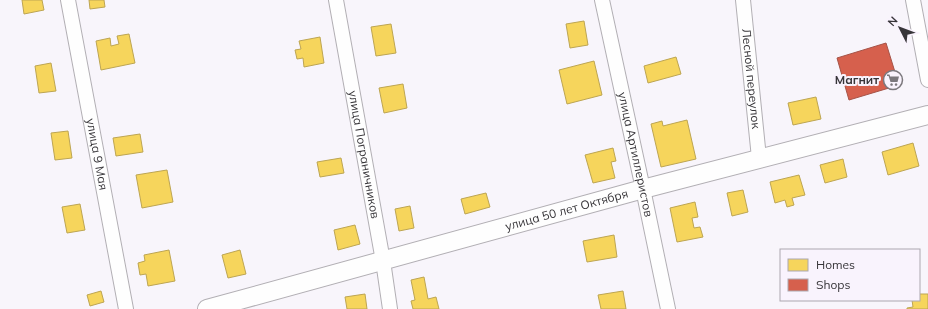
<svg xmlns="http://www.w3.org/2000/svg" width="928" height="309" viewBox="0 0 928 309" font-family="Mulish,sans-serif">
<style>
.homes{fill:#f6d55c;stroke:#bda552}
.shops{fill:#d6604d;stroke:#a65347}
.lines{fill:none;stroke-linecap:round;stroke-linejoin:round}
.minor-casing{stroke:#b2afb4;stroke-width:16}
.tertiary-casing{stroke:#b2afb4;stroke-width:20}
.minor{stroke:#fefefe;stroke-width:14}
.tertiary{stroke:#fefefe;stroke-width:18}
.labels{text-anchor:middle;stroke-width:4;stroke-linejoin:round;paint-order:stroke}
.street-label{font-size:12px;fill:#373539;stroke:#f9f3fd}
.poi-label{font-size:12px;font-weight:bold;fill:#373539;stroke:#f9f3fd;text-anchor:end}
</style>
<rect width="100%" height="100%" fill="#f8f5fb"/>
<!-- homes -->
<path class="homes" d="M22,0H42L44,10L24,14Z
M89,0H104L105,7L90,9Z
M584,21L588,45L570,48L566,24Z
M391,24L396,53L376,56L371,27Z
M129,34L135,63L101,70L96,41L110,38L111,46L119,44L117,36Z
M320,37L324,63L304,67L303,58L297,59L295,50L301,49L299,41Z
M676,57L681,74L648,83L644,66Z
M594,61L602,95L567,104L559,70Z
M51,63L56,91L39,93L35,66Z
M403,84L407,108L384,113L379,88Z
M816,97L821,119L793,125L788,103Z
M687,120L696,159L661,167L651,124L662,121L663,126Z
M68,131L72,158L55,160L51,133Z
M140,134L143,152L116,156L113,138Z
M913,143L919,166L888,175L882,152Z
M613,148L616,161L611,162L615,178L593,183L585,155Z
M341,158L344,173L320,177L317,162Z
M843,159L847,177L825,183L820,165Z
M167,170L173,202L142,208L136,175Z
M799,175L805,195L792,198L794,205L787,207L785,200L775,203L770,182Z
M743,190L748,212L732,216L727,193Z
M486,193L490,207L465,214L461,199Z
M695,202L698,217L692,218L694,228L700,227L703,237L677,242L670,208Z
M80,204L85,230L67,233L62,207Z
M410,206L414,228L399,231L395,209Z
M355,225L360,244L338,250L334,230Z
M614,235L617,257L587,262L583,241Z
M169,250L175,281L148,286L146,274L140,275L138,263L145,261L144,255Z
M240,250L246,274L228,278L222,255Z
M424,277L428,299L436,297L439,309H413L411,301L415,300L411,280Z
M101,291L104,302L90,306L87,295Z
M623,291L626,309H601L598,295Z
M365,294L367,309H347L345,297Z
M919,294H928V309H907V308L913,307L912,300H919Z"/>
<!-- shops -->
<path class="shops" d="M886,43L899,85L849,100L837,58Z"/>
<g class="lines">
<defs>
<g id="minor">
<path id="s1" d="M68,0L126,309"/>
<path id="s2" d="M336,0L383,261L390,309"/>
<path id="s3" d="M602,0L643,189L668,309"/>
<path id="s4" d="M743,0L759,158"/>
<path d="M913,0L928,80"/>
</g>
<g id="tertiary">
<path id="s5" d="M207,309L643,189L928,115"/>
</g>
</defs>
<!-- minor casing -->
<use href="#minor" class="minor-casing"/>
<!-- tertiary casing -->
<use href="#tertiary" class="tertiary-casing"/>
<!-- minor -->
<use href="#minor" class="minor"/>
<!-- tertiary -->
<use href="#tertiary" class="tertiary"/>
</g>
<!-- icons -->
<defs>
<symbol id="supermarket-ring" viewBox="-11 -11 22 22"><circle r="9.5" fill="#f9f3fd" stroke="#7b787d" stroke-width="1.5"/><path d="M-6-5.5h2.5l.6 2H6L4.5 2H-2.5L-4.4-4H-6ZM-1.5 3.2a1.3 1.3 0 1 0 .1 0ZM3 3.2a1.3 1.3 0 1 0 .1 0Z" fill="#7b787d"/></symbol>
</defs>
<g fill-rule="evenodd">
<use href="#supermarket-ring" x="882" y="69" width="22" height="22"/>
</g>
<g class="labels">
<!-- street labels -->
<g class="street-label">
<text dy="4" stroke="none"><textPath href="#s4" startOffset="79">Лесной переулок</textPath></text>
<text dy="4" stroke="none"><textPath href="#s1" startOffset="157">улица 9 Мая</textPath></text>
<text dy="4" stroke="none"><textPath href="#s2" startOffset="157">улица Пограничников</textPath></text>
<text dy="4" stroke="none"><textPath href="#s3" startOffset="158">улица Артиллеристов</textPath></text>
<text dy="4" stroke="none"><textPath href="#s5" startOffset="373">улица 50 лет Октября</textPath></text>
</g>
<!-- poi labels -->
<g class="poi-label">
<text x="879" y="84">Магнит</text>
</g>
</g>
<!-- legend -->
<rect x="780" y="249" width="140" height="52" fill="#f9f3fd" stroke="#aba7af"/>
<rect x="788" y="259" width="20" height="12" fill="#f6d55c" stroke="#aba7af"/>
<text x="816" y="269" font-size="12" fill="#373539">Homes</text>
<rect x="788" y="279" width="20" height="12" fill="#d6604d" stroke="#aba7af"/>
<text x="816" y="289" font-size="12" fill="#373539">Shops</text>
<!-- north arrow -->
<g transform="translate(900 28) rotate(312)" stroke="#f9f3fd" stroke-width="3" paint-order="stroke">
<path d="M0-3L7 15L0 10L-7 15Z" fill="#373539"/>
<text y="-6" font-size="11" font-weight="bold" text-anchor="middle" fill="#373539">N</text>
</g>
</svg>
